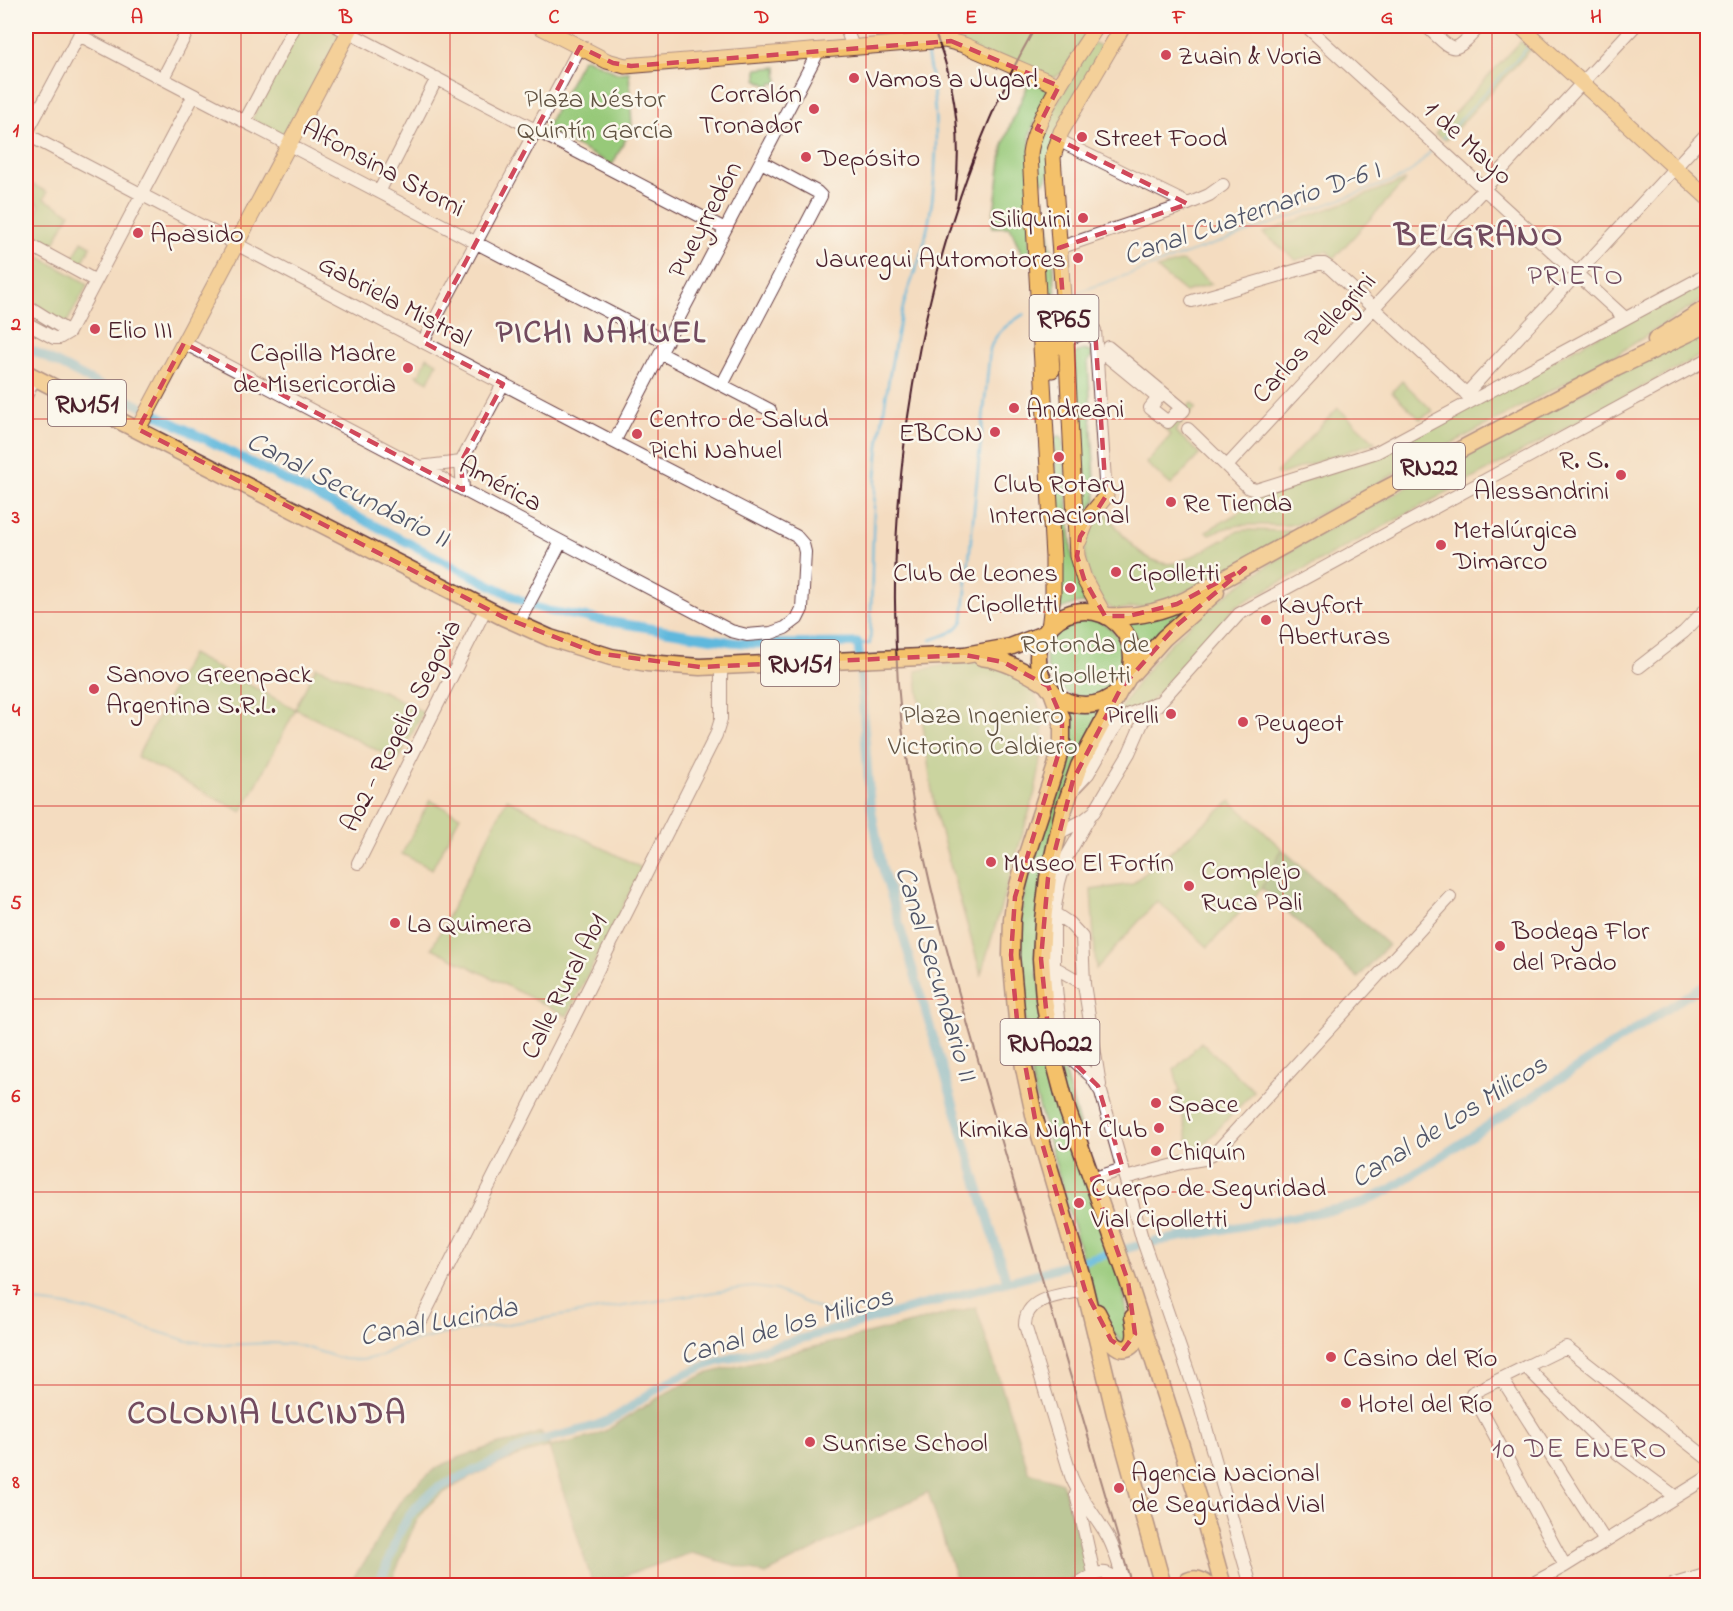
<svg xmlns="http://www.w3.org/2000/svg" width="1733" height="1611" viewBox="0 0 1733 1611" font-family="'Indie Flower',sans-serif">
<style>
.green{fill:#97c979;stroke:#707452;stroke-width:1.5}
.forest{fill:#79ad69;stroke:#62664a;stroke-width:1.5}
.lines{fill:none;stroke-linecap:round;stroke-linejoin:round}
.stream{stroke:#5fb8dd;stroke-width:2}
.canal{stroke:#5fb8dd;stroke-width:9}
.minor-casing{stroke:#643b41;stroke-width:14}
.major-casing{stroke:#643b41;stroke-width:17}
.highway-casing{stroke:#643b41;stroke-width:19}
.minor{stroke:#fff;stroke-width:12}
.major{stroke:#f4c16a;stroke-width:15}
.highway{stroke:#f4c16a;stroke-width:16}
.rail{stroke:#4a1f2b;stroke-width:2}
.marked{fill:none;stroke:#d1495b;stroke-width:4.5;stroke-dasharray:12 8;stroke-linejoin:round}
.grid{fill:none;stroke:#d62828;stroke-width:1.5;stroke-opacity:0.55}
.poi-dot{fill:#d1495b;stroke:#fbf7ec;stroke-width:2}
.labels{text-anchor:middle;stroke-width:5;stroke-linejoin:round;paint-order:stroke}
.shield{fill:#fbf7ec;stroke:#7f6065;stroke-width:1.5}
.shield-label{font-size:26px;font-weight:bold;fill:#4a1f2b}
.poi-label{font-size:27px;fill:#4a1f2b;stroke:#fbf7ec;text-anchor:start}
.park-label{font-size:27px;fill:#615242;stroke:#fbf7ec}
.street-label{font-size:27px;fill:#4a1f2b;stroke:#fbf7ec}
.water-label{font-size:28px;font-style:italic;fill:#515569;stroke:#fbf7ec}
.neighbourhood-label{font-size:28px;letter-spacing:1.5px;fill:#724b5f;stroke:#fbf7ec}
.district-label{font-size:33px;font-weight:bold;letter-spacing:1.5px;fill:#724b5f;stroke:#fbf7ec}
.neatline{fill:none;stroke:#d62828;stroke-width:2}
.grid-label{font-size:20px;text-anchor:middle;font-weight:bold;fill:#d62828}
</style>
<rect width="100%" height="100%" fill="#fbf7ec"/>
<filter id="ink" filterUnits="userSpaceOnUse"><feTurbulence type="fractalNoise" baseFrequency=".0167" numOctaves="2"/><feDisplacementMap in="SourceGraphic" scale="12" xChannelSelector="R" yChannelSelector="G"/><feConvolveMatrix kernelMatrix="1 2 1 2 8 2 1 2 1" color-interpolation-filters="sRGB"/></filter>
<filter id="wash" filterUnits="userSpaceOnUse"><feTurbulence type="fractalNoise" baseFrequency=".008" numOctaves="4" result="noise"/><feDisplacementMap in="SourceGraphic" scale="24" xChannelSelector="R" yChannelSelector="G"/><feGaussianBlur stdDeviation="1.35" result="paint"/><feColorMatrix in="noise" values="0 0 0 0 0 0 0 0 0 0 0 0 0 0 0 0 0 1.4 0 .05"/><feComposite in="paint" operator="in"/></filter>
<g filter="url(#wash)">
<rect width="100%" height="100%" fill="#f4dcc0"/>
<!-- green -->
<path class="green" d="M300,26C315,26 330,24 341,36L286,136H283L253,120V117Z
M916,26H1092L1062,73L1054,78L921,37Z
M1521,41L1530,50L1446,140L1435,134Z
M1094,43L1101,46L1100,52L1047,179L1044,182H1041L1034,158L1038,136L1090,46Z
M586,58L617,73L629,72L632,127L612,165L548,131L546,128L582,60Z
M777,67L778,83H772L770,87L757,79V69Z
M1031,78L1049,87L1030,135V254H1022L1010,227H992L1003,146L1012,121Z
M1406,180L1334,258L1327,251L1296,260L1263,233Z
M26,181L47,192L44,199L70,213L52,247L26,233L40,205L26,197Z
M1045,222L1049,227L1050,244L1053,253L1058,334L1048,347L1041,223Z
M82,241L91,246L82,263L73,258Z
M26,249L86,283L87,286L67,322H62L26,297Z
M1182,261L1212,284L1185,292L1157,269Z
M1707,277V297L1605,362L1308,520C1282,530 1272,523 1247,525C1234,525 1221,529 1210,534L1206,531L1254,504L1253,496L1367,461Z
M1707,330V352L1236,606L1150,702L1113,721C1128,695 1144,671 1165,649C1208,603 1262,567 1316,536L1630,367Z
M1083,350L1091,352L1092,356L1088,362L1096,500L1080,526L1074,354Z
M427,357L437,363L428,382L416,375L420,374Z
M1402,381L1433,411L1420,419L1392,392Z
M1191,403L1196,408L1175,431L1200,454L1171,485L1146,463L1171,435L1163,427L1176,413L1180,415Z
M1338,408L1375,442L1279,475L1276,473Z
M1057,436H1060L1063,440L1072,555L1095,604C1080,602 1069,604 1056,612L1060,599L1061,581L1054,442L1055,438Z
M1102,509H1104C1118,531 1145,569 1175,563C1192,559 1222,540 1238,531L1246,530L1290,531L1292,533L1235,567L1158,605L1114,610C1095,600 1080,558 1086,538C1088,528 1097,518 1102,509Z
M1209,592L1138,658L1135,641L1125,622Z
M1046 658a39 39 0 1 1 78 0a39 39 0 1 1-78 0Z
M191,654L295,709L316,667L385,692L423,712L398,761L296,709L242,812L137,757Z
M982,662C994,667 1010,671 1020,678C1054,702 1042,759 1035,792L981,974L936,815L931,785L916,671L954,663Z
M1106,707L1081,753L1037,972L1122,1282L1130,1334L1124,1343L1110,1330L1089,1281L1033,1085L1016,944L1026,881L1065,708C1080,714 1091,713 1106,707Z
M507,799L642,868L567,1016L432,948Z
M430,800L460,816L432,869L402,854Z
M1231,801L1282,849L1262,888L1208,947L1157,901L1096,969L1091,890L1132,884Z
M1201,1042L1254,1091L1206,1142L1201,1146L1190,1148L1177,1093L1180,1092L1174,1070Z"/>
<!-- forest -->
<path class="forest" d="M1282,849L1388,945L1358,978L1262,888Z
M976,1307L1029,1472L1062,1483L1088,1571L1062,1585H958L928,1492L766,1574L691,1553L623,1576L625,1585H593L549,1447C519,1453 444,1485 425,1509C408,1531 402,1560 390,1585L347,1586L368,1557L391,1515L404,1496L421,1480L438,1467L458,1458L499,1444L515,1441L541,1432L550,1447L591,1437L607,1430L666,1393L705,1374Z"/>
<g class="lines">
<!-- stream -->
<path class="stream" d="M1443,138L1531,44
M1073,294L1401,178L1414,169L1432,150
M931,640C944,635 956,633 963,620L990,349C995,332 1010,323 1024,314
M858,643L870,644C873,568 871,491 883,416C889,379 894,340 904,304C909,285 918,267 923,248C939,185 940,116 927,53
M26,1301L62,1305L91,1311L188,1341L220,1345L273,1343L298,1345L343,1359L362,1360L380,1356L397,1347L416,1341L443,1334L728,1290L753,1287L776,1290L855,1324"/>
<!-- canal -->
<path class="canal" d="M26,347L142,407
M154,413L524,602
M533,606L548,611L732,642L755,644L858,643L859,655
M860,669L870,801L881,863L1007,1282
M1153,1242L1348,1207L1362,1203L1391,1189L1708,982
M377,1586C386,1571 391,1554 397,1538C406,1517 419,1501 438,1488L532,1443C558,1434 586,1432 611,1419C629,1410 644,1396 662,1386C679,1376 697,1368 717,1362L1136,1246"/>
</g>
</g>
<g filter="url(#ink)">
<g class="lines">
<defs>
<path id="minor" d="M336,26L725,229
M845,26L853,47
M1306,26L1625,318
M1426,26C1455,53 1452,56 1480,26
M79,35L666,342
M163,78L190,26
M245,121L295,26
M26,134L614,442L796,536L803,544L805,552L802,609L797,619L785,628L771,633L747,635L731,631L184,343
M26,134L84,26
M1058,140L1188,204
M379,192L437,78
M26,243L96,281
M1059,248L1188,204L1209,195L1223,185
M1192,301L1318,264H1324L1330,268L1472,399
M26,305L69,332
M26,323L54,338H59L69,332
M69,332L194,95
M1066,339L1095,330L1106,496
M423,342L580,47
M1108,347L1184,410L1179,415L1176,413L1168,422L1150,408L1158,398L1108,357Z
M660,353L770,410
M722,385L821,196L817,192L761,162
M1466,394L1708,132
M26,396L35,377
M1188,429L1249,488L1256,490L1377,452L1708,274
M614,442L819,50
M1227,466L1635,26
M419,467L461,462
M463,490L461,462L503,384
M518,624L561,542
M1639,667L1684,632L1708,607
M1071,792L1088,774L1112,732L1119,722L1130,714L1156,703
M1089,818L1066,858L1059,883L1054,913L1069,923L1082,937L1084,984L1100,1085
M1057,834L1084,820L1094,812L1129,753L1143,721L1239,614L1708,359
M358,863L486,608
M1054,913V967L1062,1050
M1054,967L1084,984
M1049,1038L1091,1076L1101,1092L1142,1238L1199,1403L1251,1586
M1125,1178L1186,1162L1204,1159L1217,1151L1450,897
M1092,1179L1123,1169
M1085,1290C1063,1295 1025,1296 1025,1325L1071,1476C1080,1499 1096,1516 1108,1537C1116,1552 1120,1569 1125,1586
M422,1319L716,735L721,719V667
M1526,1367L1597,1438L1676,1497
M1502,1379L1605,1541
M1076,1494L1094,1574
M1565,1566L1472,1393L1566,1347L1708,1459
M1075,1586C1098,1573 1103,1564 1124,1586
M1528,1586L1565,1566L1708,1477
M1668,1586L1708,1574"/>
<path id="major" d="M539,26L607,61L625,66L945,40L964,45L1059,86
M1520,26L1708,198
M1052,370C1051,353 1048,347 1066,339
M138,429L352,26
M1079,541L1088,518L1106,496
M1104,615L1084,579L1077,556L1066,339L1053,157L1061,132L1123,26
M1049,629L1053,594V557L1030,154C1035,115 1076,59 1097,26"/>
<path id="highway" d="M1656,340L1708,307
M26,373L503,617L550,638L611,657L647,663L700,667L965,655L1010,647L1046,633
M1038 658a47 47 0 1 1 94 0a47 47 0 1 1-94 0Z
M1108,616C1136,618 1161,612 1186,600L1376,494L1616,368L1708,324
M981,657C1006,660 1026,672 1047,685
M1130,676L1164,638L1216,592
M1121,688L1079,766L1063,812L1048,878L1043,920L1041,959L1044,999L1053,1056L1067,1109L1128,1281L1202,1511L1223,1586
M1051,689L1062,719V742L1056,766L1024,863L1015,897L1012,919L1011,955L1017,1020L1024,1068L1035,1119L1083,1281L1115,1414L1163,1586
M1097,1312L1113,1343C1117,1347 1121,1350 1127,1348C1139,1344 1135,1326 1133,1317
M1182,1586C1190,1576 1200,1578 1209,1586"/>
</defs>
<!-- minor casing -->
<use href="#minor" class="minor-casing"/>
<!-- major casing -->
<use href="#major" class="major-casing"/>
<!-- highway casing -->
<use href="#highway" class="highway-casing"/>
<!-- minor -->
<use href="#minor" class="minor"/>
<!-- major -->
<use href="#major" class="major"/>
<!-- highway -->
<use href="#highway" class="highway"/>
<!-- rail -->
<path class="rail" d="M932,26C956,80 962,140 955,199
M1036,26C916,236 871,526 907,764C926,893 966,1017 1002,1142C1044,1290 1088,1438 1132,1586"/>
</g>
</g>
<!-- marked area -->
<path d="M0 0H1733V1611H0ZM951,41L1059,86L1037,129L1188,204L1059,248L1066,339L1095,330L1106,496L1080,537L1077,556L1084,579L1105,616H1129L1177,604L1245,568L1176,626L1121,688L1073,780L1048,878L1041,959L1049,1038L1098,1086L1123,1169L1092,1179L1128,1281L1135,1334L1124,1349L1111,1340L1085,1290L1035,1119L1017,1020L1011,955L1015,897L1062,742V719L1048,686L1003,662L965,655L700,667L596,653L503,617L138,429L184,343L463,490L461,462L503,384L423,342L580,47L613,63L631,66Z" fill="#f4dcc0" fill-opacity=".55" fill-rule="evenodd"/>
<path class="marked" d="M951,41L1059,86L1037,129L1188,204L1059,248L1066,339L1095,330L1106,496L1080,537L1077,556L1084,579L1105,616H1129L1177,604L1245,568L1176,626L1121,688L1073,780L1048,878L1041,959L1049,1038L1098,1086L1123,1169L1092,1179L1128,1281L1135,1334L1124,1349L1111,1340L1085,1290L1035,1119L1017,1020L1011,955L1015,897L1062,742V719L1048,686L1003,662L965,655L700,667L596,653L503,617L138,429L184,343L463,490L461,462L503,384L423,342L580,47L613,63L631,66Z"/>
<!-- grid -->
<path class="grid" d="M241,26V1586M450,26V1586M658,26V1586M866,26V1586M1075,26V1586M1283,26V1586M1492,26V1586M26,226H1708M26,419H1708M26,612H1708M26,806H1708M26,999H1708M26,1192H1708M26,1385H1708"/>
<!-- markers -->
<g class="poi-dot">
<circle cx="1166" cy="55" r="6"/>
<circle cx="854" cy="78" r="6"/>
<circle cx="814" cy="109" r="6"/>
<circle cx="1082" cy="137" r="6"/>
<circle cx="806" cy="157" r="6"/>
<circle cx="1083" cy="218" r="6"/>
<circle cx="138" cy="233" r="6"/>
<circle cx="1078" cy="258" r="6"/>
<circle cx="95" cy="329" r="6"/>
<circle cx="408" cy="368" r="6"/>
<circle cx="1014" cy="408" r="6"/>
<circle cx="995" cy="432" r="6"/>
<circle cx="637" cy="434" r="6"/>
<circle cx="1059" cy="457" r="6"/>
<circle cx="1621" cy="475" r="6"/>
<circle cx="1171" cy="502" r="6"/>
<circle cx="1441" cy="545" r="6"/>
<circle cx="1116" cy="572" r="6"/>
<circle cx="1070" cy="588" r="6"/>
<circle cx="1266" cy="620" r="6"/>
<circle cx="94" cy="689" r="6"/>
<circle cx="1171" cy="714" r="6"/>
<circle cx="1243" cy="722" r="6"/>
<circle cx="991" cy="862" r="6"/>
<circle cx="1189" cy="886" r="6"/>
<circle cx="395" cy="923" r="6"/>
<circle cx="1500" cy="946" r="6"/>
<circle cx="1156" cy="1103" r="6"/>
<circle cx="1159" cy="1128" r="6"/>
<circle cx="1156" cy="1151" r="6"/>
<circle cx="1079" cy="1203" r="6"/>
<circle cx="1331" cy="1357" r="6"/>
<circle cx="1346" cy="1403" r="6"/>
<circle cx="810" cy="1442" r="6"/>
<circle cx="1119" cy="1488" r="6"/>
</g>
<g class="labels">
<!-- shield labels -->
<g class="shield">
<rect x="1029.5" y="295" width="69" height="46" rx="4.5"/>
<rect x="48" y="380" width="78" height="46" rx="4.5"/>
<rect x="1393" y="443" width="72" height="46" rx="4.5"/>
<rect x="761" y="640" width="78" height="46" rx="4.5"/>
<rect x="1000.5" y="1019" width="99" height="46" rx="4.5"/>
</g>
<g class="shield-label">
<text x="1064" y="327">RP65</text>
<text x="87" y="412">RN151</text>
<text x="1429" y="475">RN22</text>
<text x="800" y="672">RN151</text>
<text x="1050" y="1051">RNA022</text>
</g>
<!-- poi labels -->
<g class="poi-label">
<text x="1178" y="64">Zuain &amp; Voria</text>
<text x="866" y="87">Vamos a Jugar!</text>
<text x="802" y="102" text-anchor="end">Corralón<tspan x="802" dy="31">Tronador</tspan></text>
<text x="1094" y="146">Street Food</text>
<text x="818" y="166">Depósito</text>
<text x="1071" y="227" text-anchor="end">Siliquini</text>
<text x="150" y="242">Apasido</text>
<text x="1066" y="267" text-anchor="end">Jauregui Automotores</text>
<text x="107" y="338">Elio III</text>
<text x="396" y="361" text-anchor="end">Capilla Madre<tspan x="396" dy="31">de Misericordia</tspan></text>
<text x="1026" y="417">Andreani</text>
<text x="649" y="427">Centro de Salud<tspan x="649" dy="31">Pichi Nahuel</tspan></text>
<text x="983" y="441" text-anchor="end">EBCON</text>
<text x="1609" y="468" text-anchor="end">R. S.<tspan x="1609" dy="31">Alessandrini</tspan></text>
<text x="1059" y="492" text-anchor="middle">Club Rotary<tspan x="1059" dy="31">Internacional</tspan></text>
<text x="1183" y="511">Re Tienda</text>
<text x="1453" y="538">Metalúrgica<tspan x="1453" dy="31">Dimarco</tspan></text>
<text x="1058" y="581" text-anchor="end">Club de Leones<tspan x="1058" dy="31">Cipolletti</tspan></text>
<text x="1128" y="581">Cipolletti</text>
<text x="1278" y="613">Kayfort<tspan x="1278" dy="31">Aberturas</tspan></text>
<text x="106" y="682">Sanovo Greenpack<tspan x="106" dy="31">Argentina S.R.L.</tspan></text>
<text x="1159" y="723" text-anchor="end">Pirelli</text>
<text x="1255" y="731">Peugeot</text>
<text x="1003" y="871">Museo El Fortín</text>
<text x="1201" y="879">Complejo<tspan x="1201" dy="31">Ruca Pali</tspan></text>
<text x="407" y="932">La Quimera</text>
<text x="1512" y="939">Bodega Flor<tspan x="1512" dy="31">del Prado</tspan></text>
<text x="1168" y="1112">Space</text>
<text x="1147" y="1137" text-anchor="end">Kimika Night Club</text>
<text x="1168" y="1160">Chiquín</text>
<text x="1091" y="1196">Cuerpo de Seguridad<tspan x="1091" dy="31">Vial Cipolletti</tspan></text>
<text x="1343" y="1366">Casino del Río</text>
<text x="1358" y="1412">Hotel del Río</text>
<text x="822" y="1451">Sunrise School</text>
<text x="1131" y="1481">Agencia Nacional<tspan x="1131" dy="31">de Seguridad Vial</tspan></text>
</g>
<!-- park labels -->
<g class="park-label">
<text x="595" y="107">Plaza Néstor<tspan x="595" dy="31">Quintín García</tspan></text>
<text x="1085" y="652">Rotonda de<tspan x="1085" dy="31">Cipolletti</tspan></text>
<text x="983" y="723">Plaza Ingeniero<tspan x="983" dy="31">Victorino Caldiero</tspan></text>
</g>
<!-- street labels -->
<g class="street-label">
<text transform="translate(1469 142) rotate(43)" y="9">1 de Mayo</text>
<text transform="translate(384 167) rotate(28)" y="9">Alfonsina Storni</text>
<text transform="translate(704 219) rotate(-62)" y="9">Pueyrredón</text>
<text transform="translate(395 300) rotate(28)" y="9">Gabriela Mistral</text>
<text transform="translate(1313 337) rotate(-47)" y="9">Carlos Pellegrini</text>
<text transform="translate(501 483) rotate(28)" y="9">América</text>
<text transform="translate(400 725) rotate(-63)" y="9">A02 - Rogelio Segovia</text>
<text transform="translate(563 986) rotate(-63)" y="9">Calle Rural A01</text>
</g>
<!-- water labels -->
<g class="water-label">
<text transform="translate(1251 211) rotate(-19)" y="10">Canal Cuaternario D-6 I</text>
<text transform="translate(349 488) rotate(27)" y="10">Canal Secundario II</text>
<text transform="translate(938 973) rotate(73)" y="10">Canal Secundario II</text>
<text transform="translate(1448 1120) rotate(-32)" y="10">Canal de Los Milicos</text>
<text transform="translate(438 1320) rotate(-11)" y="10">Canal Lucinda</text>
<text transform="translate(786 1324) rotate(-16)" y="10">Canal de los Milicos</text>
</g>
<!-- neighbourhood labels -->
<g class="neighbourhood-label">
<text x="1576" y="284">PRIETO</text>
<text x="1580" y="1457">10 DE ENERO</text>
</g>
<!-- district labels -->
<g class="district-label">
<text x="1479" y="245">BELGRANO</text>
<text x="601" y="342">PICHI NAHUEL</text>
<text x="267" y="1423">COLONIA LUCINDA</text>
</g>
</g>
<!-- margin -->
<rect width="1733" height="1611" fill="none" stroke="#fbf7ec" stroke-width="66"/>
<rect x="33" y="33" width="1667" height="1545" class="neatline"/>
<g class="grid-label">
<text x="137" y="23">A</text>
<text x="346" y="23">B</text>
<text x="554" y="23">C</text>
<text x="762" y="23">D</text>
<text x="971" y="23">E</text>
<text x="1179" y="23">F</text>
<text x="1387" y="23">G</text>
<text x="1596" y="23">H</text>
<text x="16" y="136">1</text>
<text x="16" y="330">2</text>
<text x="16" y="523">3</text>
<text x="16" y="716">4</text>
<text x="16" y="909">5</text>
<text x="16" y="1102">6</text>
<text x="16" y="1295">7</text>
<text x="16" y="1488">8</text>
</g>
</svg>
